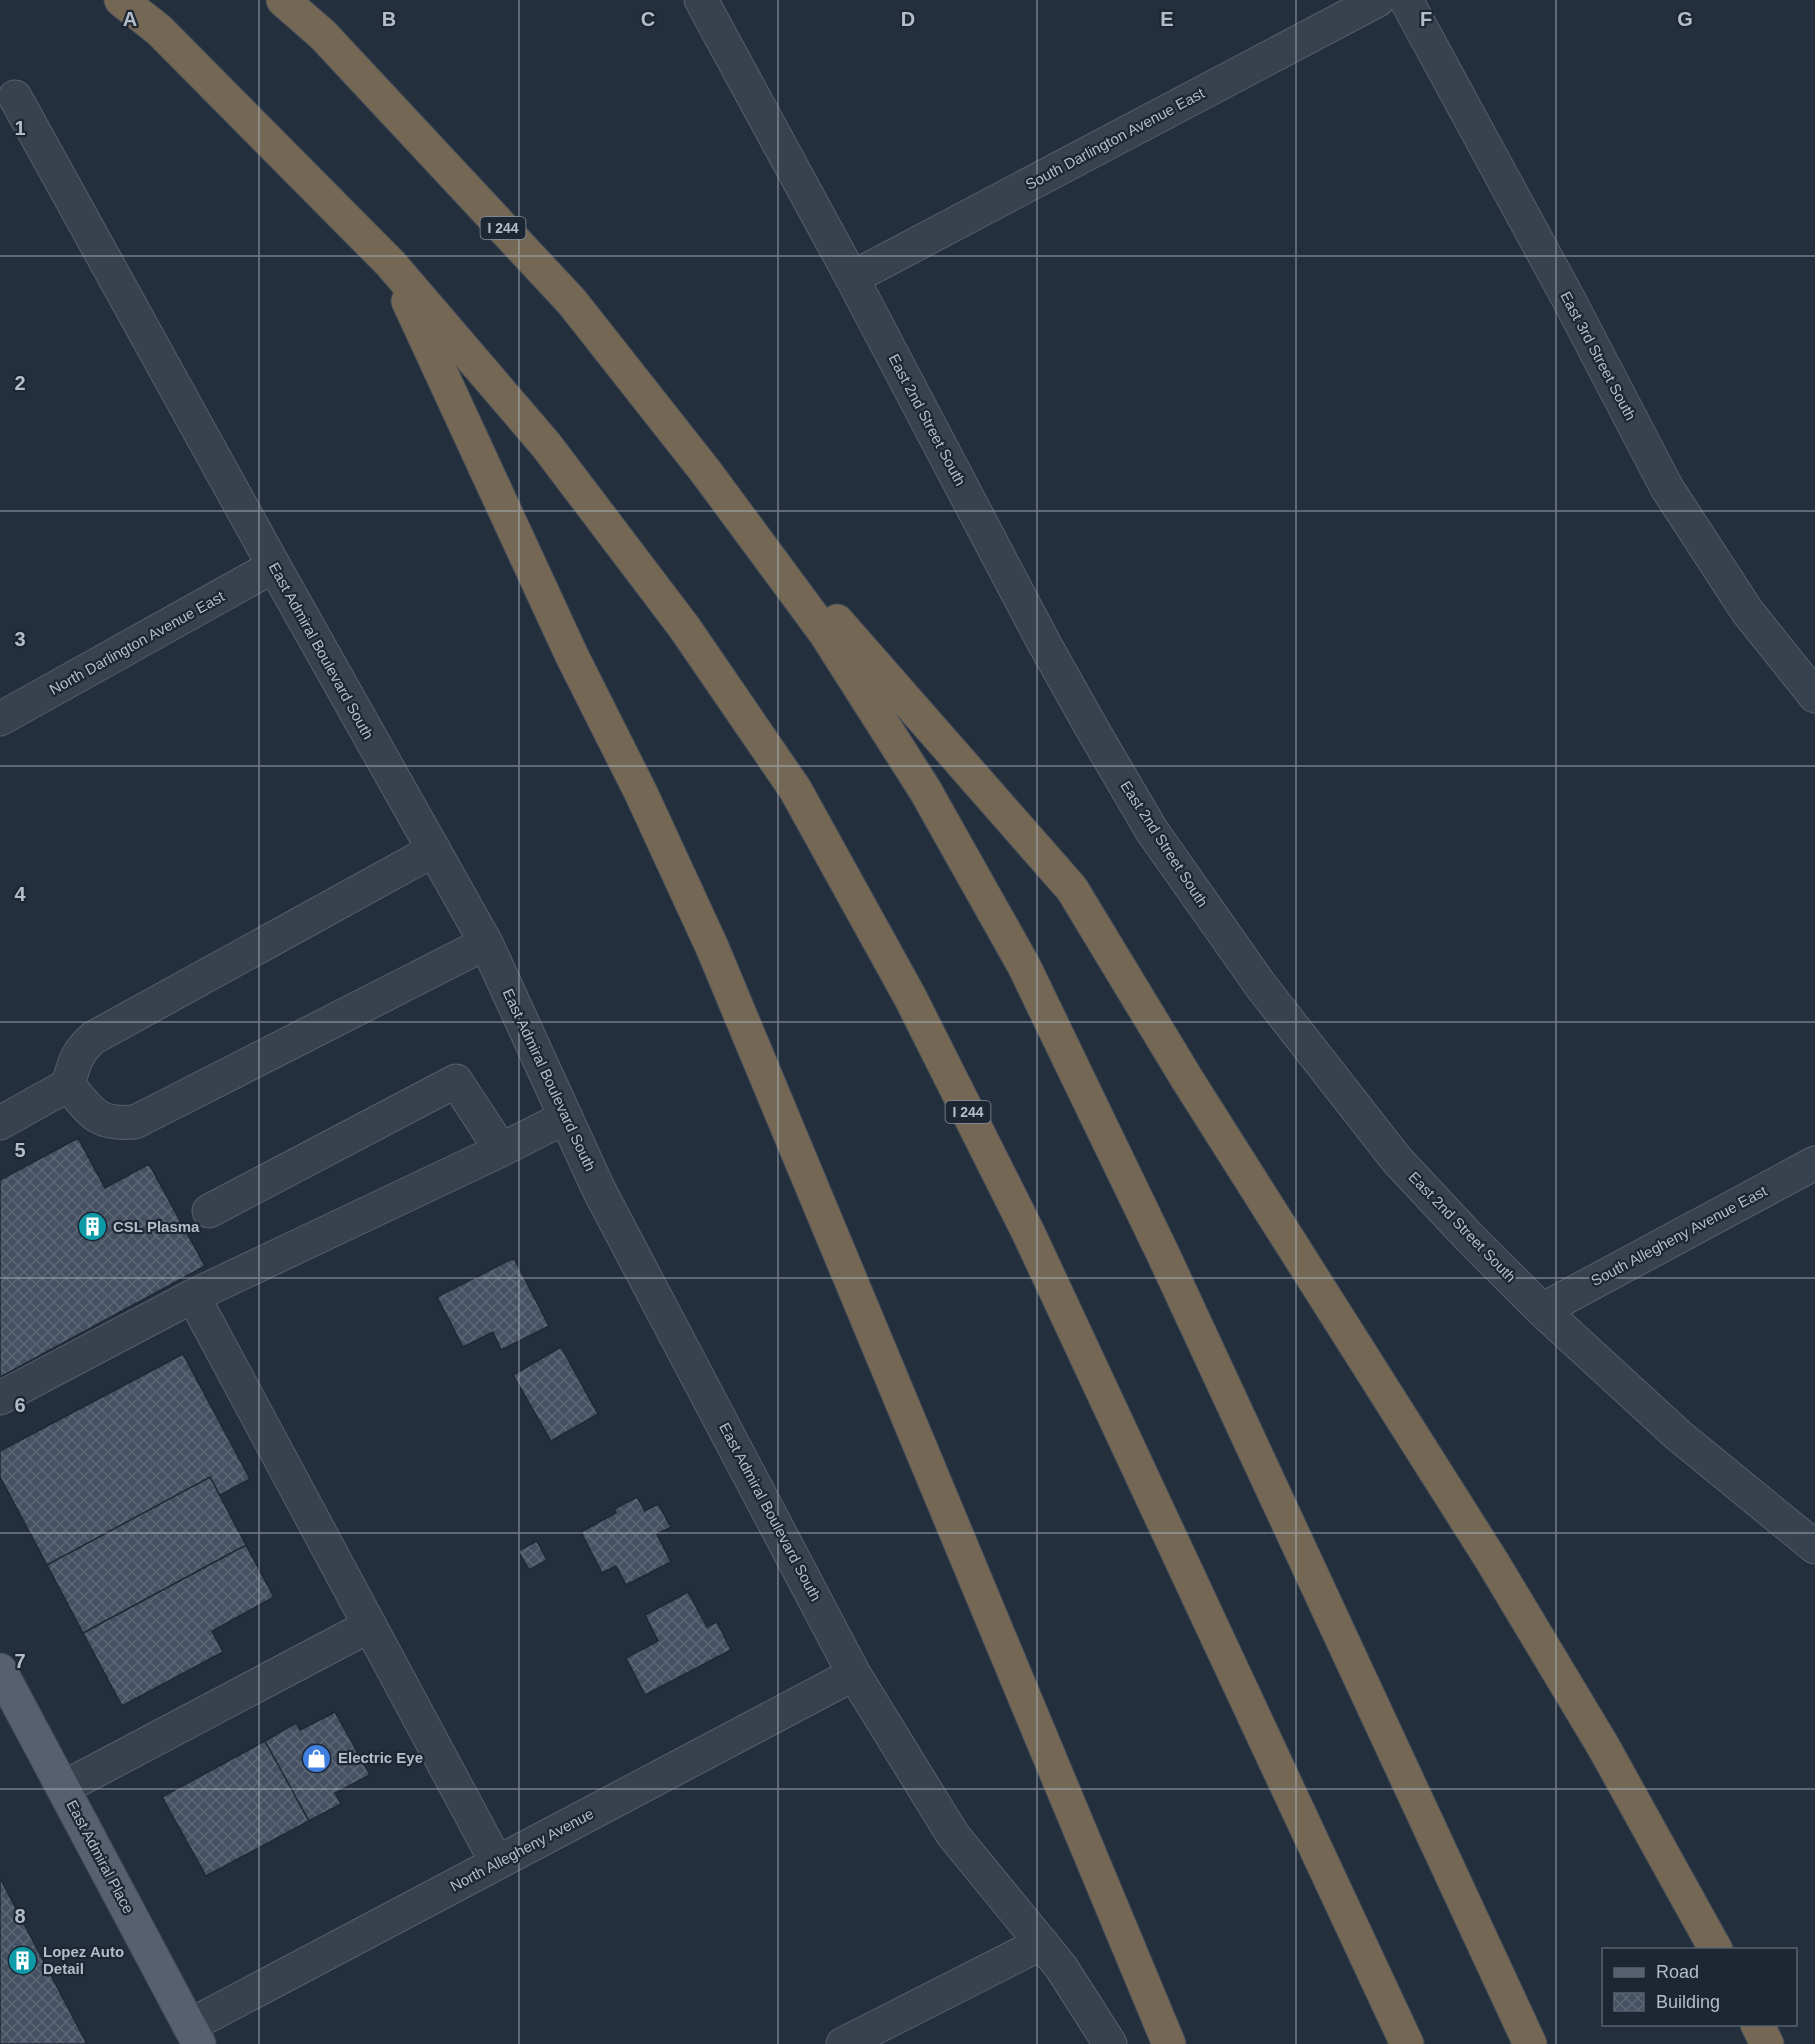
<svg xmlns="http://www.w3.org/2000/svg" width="1815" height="2044" viewBox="0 0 1815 2044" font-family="Arial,sans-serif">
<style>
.building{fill:url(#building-cross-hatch);stroke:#1f2835;stroke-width:1.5}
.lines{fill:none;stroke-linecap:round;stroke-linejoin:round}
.minor-casing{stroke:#565f6c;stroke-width:35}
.major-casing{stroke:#414a57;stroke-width:35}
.highway-casing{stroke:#434c59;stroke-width:35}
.minor{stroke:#38414e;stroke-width:33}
.major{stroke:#56606e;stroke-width:33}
.highway{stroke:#746855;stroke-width:33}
.grid{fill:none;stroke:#b4bcc9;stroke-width:1.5;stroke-opacity:0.55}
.labels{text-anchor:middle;stroke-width:4.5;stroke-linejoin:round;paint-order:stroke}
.shield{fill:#1d2633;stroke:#878f9c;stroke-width:1.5}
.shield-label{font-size:14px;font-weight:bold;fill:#b4bcc9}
.street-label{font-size:15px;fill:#b4bcc9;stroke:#1d2633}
.poi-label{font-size:15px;font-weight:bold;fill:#b4bcc9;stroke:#1d2633;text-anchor:start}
.grid-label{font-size:20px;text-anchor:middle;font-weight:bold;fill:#b4bcc9;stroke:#1d2633;stroke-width:4.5;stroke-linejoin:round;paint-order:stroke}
</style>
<defs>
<pattern id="building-cross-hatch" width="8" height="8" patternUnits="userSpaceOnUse" patternTransform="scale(1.5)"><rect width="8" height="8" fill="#455162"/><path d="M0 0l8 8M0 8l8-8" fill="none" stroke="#5d6877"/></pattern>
</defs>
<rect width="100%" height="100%" fill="#242f3e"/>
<!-- building -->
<path class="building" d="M78,1138L105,1188L149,1164L205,1266L0,1377V1180Z
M514,1258L549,1326L501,1350L493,1332L463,1347L437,1297Z
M561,1347L598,1414L551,1441L513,1375Z
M183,1354L250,1479L220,1495L210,1477L47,1565L0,1477V1451Z
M210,1477L246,1545L83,1633L47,1565Z
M637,1497L645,1511L658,1504L671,1527L657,1534L671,1562L626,1585L616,1566L602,1573L581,1532L616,1513L614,1509Z
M537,1541L547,1560L529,1570L518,1551Z
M246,1545L274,1597L212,1631L223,1652L122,1706L83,1633Z
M688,1592L707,1627L717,1622L731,1650L645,1695L626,1658L658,1641L645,1615Z
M335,1712L370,1775L335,1793L341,1804L309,1821L265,1741L296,1723L300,1730Z
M265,1741L309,1821L206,1876L162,1797Z
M0,1878L87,2044H0Z"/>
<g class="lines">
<defs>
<path id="minor" d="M701,0L852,278L1044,643L1094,732L1152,831L1261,986L1397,1160L1469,1237L1542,1310L1678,1435L1815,1547
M1406,0L1569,300L1667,488L1747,611L1815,696
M15,97L274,566L486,943L599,1190L854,1674L953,1835L1061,1967L1110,2044
M852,278L1378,0
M0,719L274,566
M68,1085C93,1113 95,1125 135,1122L486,943
M0,1123L68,1085C74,1064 76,1053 93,1038L434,850
M209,1211L456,1081L501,1150
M193,1296L497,1863
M1542,1310L1815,1163
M0,1398L193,1296L501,1150L566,1117
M63,1788L369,1626
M189,2026L854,1674
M843,2044L1042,1943"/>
<path id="major" d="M0,1670L199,2044"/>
<path id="highway" d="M121,0L159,30L391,264L546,445L684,627L795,789L910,997L1028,1232L1407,2044
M283,0L323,35L572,302L706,472L825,633L925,790L1024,966L1163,1254L1530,2044
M408,301L572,656L641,793L712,947L1169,2044
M837,621L1072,889L1187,1079L1492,1561L1603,1746L1716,1950
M1757,2024L1767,2044"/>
</defs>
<!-- minor casing -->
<use href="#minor" class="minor-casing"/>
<!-- major casing -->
<use href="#major" class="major-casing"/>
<!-- highway casing -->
<use href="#highway" class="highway-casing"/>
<!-- minor -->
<use href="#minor" class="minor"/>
<!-- major -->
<use href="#major" class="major"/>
<!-- highway -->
<use href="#highway" class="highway"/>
</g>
<!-- grid -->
<path class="grid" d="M259,0V2044M519,0V2044M778,0V2044M1037,0V2044M1296,0V2044M1556,0V2044M0,256H1815M0,511H1815M0,766H1815M0,1022H1815M0,1278H1815M0,1533H1815M0,1789H1815"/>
<!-- icons -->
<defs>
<symbol id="building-disc" viewBox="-11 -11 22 22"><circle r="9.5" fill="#0f9aa8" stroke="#1d2633"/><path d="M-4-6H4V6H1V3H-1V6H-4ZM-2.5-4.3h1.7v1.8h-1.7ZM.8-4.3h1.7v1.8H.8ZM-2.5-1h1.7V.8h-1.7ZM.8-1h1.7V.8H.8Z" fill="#fff"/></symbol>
<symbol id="shop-disc" viewBox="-11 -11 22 22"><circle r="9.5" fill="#3f7fe0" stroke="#1d2633"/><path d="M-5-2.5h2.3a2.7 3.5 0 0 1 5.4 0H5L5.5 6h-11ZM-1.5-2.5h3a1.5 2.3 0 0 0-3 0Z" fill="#fff"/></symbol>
</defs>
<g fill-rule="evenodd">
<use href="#building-disc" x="76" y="1210" width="33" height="33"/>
<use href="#shop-disc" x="300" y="1742" width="33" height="33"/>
<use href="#building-disc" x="6" y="1944" width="33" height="33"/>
</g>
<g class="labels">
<!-- shield labels -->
<g class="shield">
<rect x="480.5" y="217" width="45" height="22" rx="4.5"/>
<rect x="945.5" y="1101" width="45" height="22" rx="4.5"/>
</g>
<g class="shield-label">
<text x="503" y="233">I 244</text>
<text x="968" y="1117">I 244</text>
</g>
<!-- street labels -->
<g class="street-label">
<text transform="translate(1115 139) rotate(-28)" y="5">South Darlington Avenue East</text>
<text transform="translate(1598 356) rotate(62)" y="5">East 3rd Street South</text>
<text transform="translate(927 420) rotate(62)" y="5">East 2nd Street South</text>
<text transform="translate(137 643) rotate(-29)" y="5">North Darlington Avenue East</text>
<text transform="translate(321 651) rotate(61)" y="5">East Admiral Boulevard South</text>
<text transform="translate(1164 844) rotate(57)" y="5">East 2nd Street South</text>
<text transform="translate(549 1080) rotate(65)" y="5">East Admiral Boulevard South</text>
<text transform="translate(1462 1227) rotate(46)" y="5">East 2nd Street South</text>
<text transform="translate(1679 1236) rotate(-28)" y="5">South Allegheny Avenue East</text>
<text transform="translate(770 1512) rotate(62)" y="5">East Admiral Boulevard South</text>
<text transform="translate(522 1850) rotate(-28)" y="5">North Allegheny Avenue</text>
<text transform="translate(100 1857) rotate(62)" y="5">East Admiral Place</text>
</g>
<!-- poi labels -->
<g class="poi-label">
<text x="113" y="1232">CSL Plasma</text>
<text x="338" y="1763">Electric Eye</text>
<text x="43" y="1957">Lopez Auto<tspan x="43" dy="17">Detail</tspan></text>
</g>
</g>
<g class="grid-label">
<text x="130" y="26">A</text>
<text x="389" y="26">B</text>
<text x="648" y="26">C</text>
<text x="908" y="26">D</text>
<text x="1167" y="26">E</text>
<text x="1426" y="26">F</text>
<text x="1685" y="26">G</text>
<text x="20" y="135">1</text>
<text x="20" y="390">2</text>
<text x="20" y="646">3</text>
<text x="20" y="901">4</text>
<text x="20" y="1157">5</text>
<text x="20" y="1412">6</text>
<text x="20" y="1668">7</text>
<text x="20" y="1923">8</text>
</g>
<!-- legend -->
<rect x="1602" y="1948" width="195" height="78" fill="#1d2633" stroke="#59626f" stroke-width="1.5"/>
<rect x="1614" y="1968" width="30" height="9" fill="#56606e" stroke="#59626f" stroke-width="1.5"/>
<text x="1656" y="1978" font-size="18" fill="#b4bcc9">Road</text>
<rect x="1614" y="1993" width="30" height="18" fill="url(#building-cross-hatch)" stroke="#59626f" stroke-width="1.5"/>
<text x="1656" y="2008" font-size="18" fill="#b4bcc9">Building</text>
</svg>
